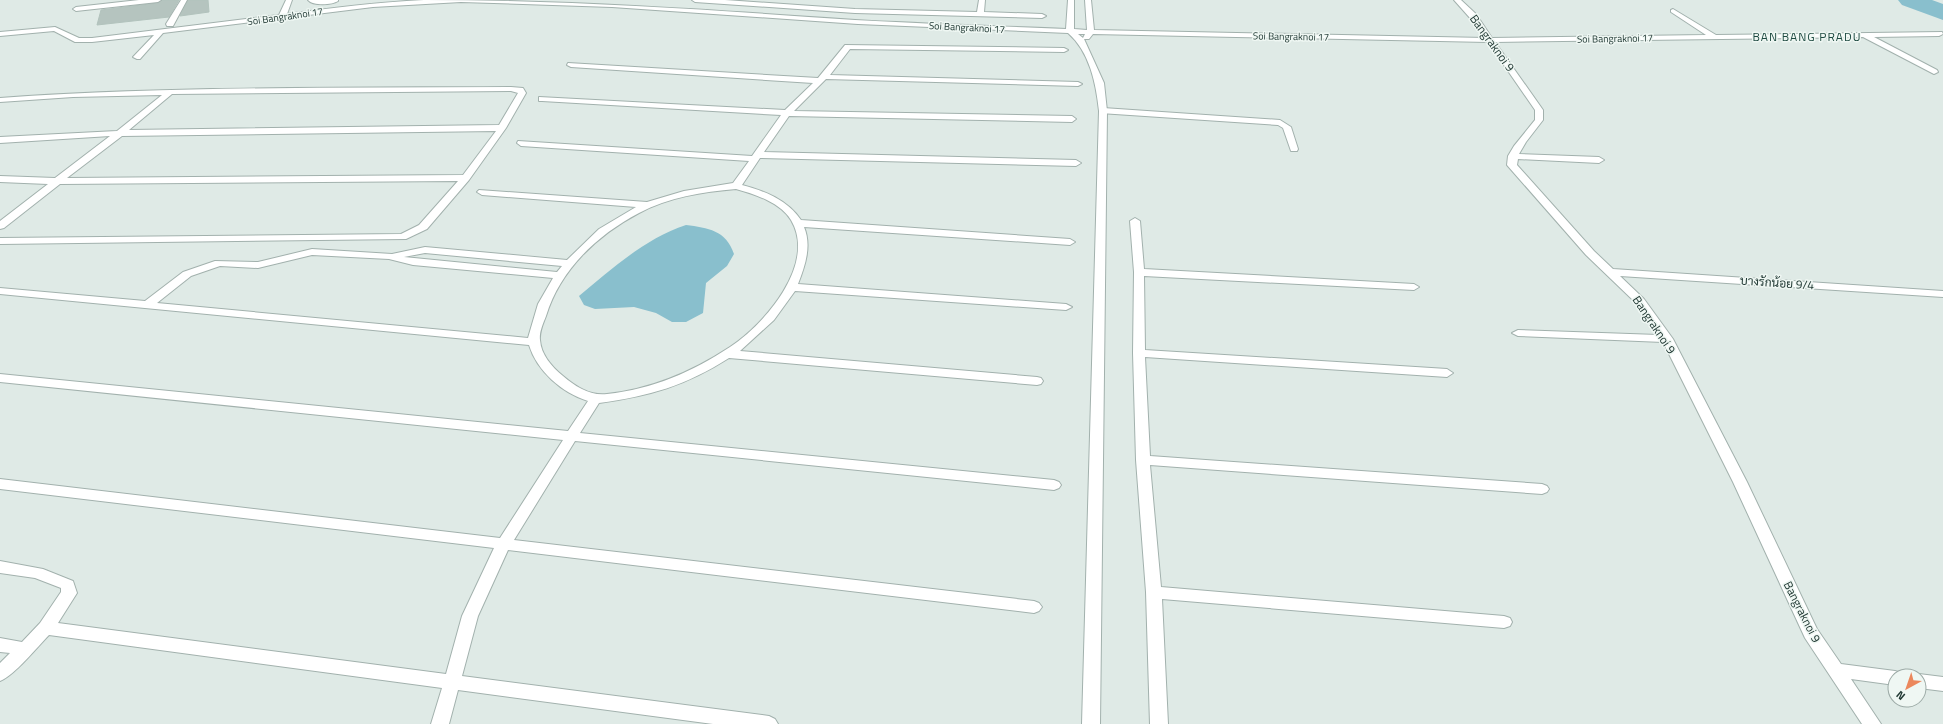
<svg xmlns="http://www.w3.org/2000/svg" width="1943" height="724" viewBox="0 0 1943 724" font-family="'Titillium Web',Sarabun,sans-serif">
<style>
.water{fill:#89bfcd}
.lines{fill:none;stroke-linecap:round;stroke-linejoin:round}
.river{fill:#89bfcd;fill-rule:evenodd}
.building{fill:#b5c4bf;stroke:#b2c3bd}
.service-casing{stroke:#a2b1ad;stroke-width:2}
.minor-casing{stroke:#a2b1ad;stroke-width:2}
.service{fill:#fff;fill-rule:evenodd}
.minor{fill:#fff;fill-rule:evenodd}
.labels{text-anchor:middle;stroke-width:3;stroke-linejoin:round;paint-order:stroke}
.far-street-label{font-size:10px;fill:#213934;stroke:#eff7f3}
.far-quarter-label{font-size:12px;letter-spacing:1px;fill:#1e4a41;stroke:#eff7f3}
.street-label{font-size:12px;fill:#213934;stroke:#eff7f3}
</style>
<rect width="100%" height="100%" fill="#dfeae6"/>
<!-- water -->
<path class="water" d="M686,225C708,228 726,230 734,254L727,266L706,283L703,313L686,322H672L656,313L634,307L595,309L584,305L579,296C612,269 644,239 686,225Z"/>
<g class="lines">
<!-- river -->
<path class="river" d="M1898,0H1932L1943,4V20L1902,5Z"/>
</g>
<!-- building -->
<path class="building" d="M162,0H179L169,17L97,25L101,10L158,3Z
M188,0H208L209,12L180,16Z"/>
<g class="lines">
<defs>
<path id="service" d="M1103,108L1280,120L1291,127L1298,149L1297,151H1291L1283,128L1278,125L1100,113L1099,111Z"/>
<path id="minor" d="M139,0H161L158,2L76,11L73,9L76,7Z
M181,0H187L173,26H167L166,24Z
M286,0H292L287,14C332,8 378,2 424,0C567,0 711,10 855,20C925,24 996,26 1066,29L1068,0H1074V29L1087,30L1085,0H1091L1094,30L1485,38L1470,18L1454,0H1461L1476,14L1492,38L1706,35L1671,12V10L1673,9L1716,35L1942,32L1943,34L1939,36L1874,37L1937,70L1938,72L1934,74L1863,37L1495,42L1543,110V120L1526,142L1519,154L1599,157L1604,160L1599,163L1518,159L1517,165L1594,251L1613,269L1943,291V297L1620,276L1644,299L1673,339L1747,482L1817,629L1841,664L1895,671L1901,673L1902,676H1895V685L1851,679L1881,724H1862L1805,638L1733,482L1663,342L1518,336L1512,333L1518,330L1658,335L1636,303L1586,255L1507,165L1508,156L1514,146L1535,120V110L1488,42L1093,34L1089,39H1084L1104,83L1107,111L1100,724H1082L1099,111C1096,84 1090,52 1068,33L858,24L612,7L461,2L373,7L163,33L140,59H137L133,57L154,35L92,42H75L54,31L0,36V32L55,27L79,38H92L279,15ZM1078,34H1085L1083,38Z
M308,0H338V1C332,5 313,6 308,0Z
M692,0H725L855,9L977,12L979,0H985L984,12L1042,14L1046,16L1042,18L855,13L695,2Z
M845,45L1064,48L1068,50L1064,52L850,49L830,75L1078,82L1082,84L1078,86L826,79L794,111L1072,116L1076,119L1072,122L789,116L764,152L1076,160L1081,163L1076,166L760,158L742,185C765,191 787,200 801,220L1070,239L1075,242L1070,245L804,227C812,246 805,266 798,284L1066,304L1072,307L1066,310L795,291L774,320L740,351L1037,377L1041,378L1043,381L1041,384L1037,385L729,358C685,386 650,396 599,403L580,433L1054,480L1059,482L1061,485L1059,488L1054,490L575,441L514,540L1034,601L1039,603L1042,607L1039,611L1034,613L508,550L478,616L462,676L769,716L775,719L778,724H713L458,690L449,724H431L442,688L49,635C38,646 14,676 0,681V663L10,653L0,652V638L22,642L40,623L61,592V588L35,578L0,573V561L43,569L73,581L77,593L58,623L446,674L462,616L494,548L0,489V479L500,538L563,440L0,382V374L568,431L588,401C562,393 537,371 529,345L0,294V288L145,301L183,272L215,261L258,262L312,249L392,254L425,247L567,260L599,229L636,207L482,195L477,192L479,190L647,202L684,191L733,183L749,161L521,146L517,143L518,141L752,156L781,115L542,101H539V97L785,110L813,83L571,67L567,65L568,63L818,78ZM736,189C754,194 780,202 791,220C817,264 765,324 730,347C692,372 653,389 607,394C590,396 576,387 563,376C552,367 541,355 540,340C539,332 543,324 546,316C560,270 597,235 639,213C669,197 702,192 736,189ZM425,253L562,266L557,272L404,257ZM312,255L389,259L413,265L553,278L538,304L528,338L157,303L191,276L220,266L258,268Z
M511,87L523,88L526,93L506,128L469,180L427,229L406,239L0,244V238L401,234L419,225L458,181L60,184L4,228L0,229V221L48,184L0,182V176L55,178L110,136L0,143V137L117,131L162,95L73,97L0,102V98C170,86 341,88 511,87ZM511,91L518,93L499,125L129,130L172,94ZM496,131L463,175L67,178L122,136Z
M1135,218L1140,221L1144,269L1414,284L1419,287L1414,290L1144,276L1145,350L1447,369L1453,373L1447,377L1145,357L1150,456L1542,484L1547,486L1549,489L1547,492L1542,494L1150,465L1161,587L1504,616L1510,618L1512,622L1510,626L1504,628L1162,599L1168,724H1150L1146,592L1136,460L1133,353L1134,272L1130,221Z
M1919,674L1943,677V691L1919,688V676H1913Z"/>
</defs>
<!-- service casing -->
<use href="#service" class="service-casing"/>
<!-- minor casing -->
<use href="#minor" class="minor-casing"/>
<!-- service -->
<use href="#service" class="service"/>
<!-- minor -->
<use href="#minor" class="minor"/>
</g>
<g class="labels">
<!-- far-street labels -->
<g class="far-street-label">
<text transform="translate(285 16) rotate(-8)" y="4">Soi Bangraknoi 17</text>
<text transform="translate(967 27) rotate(3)" y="4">Soi Bangraknoi 17</text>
<text transform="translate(1291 36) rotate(1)" y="4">Soi Bangraknoi 17</text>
<text transform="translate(1615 38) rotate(-1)" y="4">Soi Bangraknoi 17</text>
</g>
<!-- far-quarter labels -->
<g class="far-quarter-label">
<text x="1807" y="41">BAN BANG PRADU</text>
</g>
<!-- street labels -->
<g class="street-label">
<text transform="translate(1492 43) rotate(54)" y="4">Bangraknoi 9</text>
<text transform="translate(1777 283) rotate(4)" y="4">บางรักน้อย 9/4</text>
<text transform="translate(1654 325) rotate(56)" y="4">Bangraknoi 9</text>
<text transform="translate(1802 612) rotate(63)" y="4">Bangraknoi 9</text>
</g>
</g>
<!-- north arrow -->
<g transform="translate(1907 688) rotate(220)"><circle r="19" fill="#eff7f3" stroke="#9daba7"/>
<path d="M0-3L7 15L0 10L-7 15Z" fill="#eb875c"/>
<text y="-6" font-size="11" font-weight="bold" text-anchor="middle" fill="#213934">N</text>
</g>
</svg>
